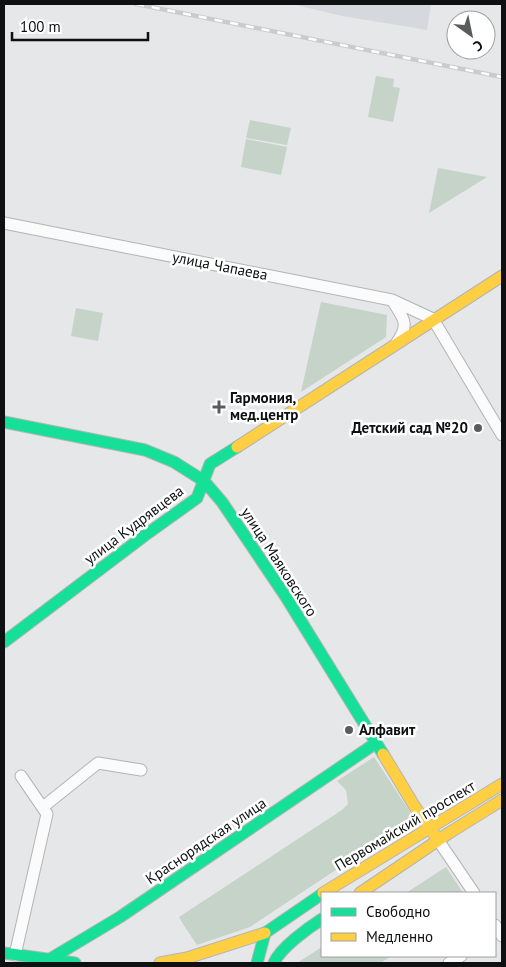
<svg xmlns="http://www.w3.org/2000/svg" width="506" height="967" viewBox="0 0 506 967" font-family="'PT Sans',sans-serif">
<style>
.built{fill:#d5d9de}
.green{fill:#c5d3c9}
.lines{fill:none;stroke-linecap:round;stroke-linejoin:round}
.street-casing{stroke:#b3b4b5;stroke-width:13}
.fast-casing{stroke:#b3b4b5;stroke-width:13}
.slow-casing{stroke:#b3b4b5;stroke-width:13}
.street{stroke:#fbfbfc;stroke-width:11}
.fast{stroke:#16e098;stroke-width:11}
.slow{stroke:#ffcf43;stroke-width:11}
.rail-casing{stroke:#cbcbcb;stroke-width:4.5}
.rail{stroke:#fff;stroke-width:2.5;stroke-dasharray:8;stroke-linecap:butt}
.poi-dot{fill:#5a5b5d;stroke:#fff;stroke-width:2}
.labels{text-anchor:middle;stroke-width:5;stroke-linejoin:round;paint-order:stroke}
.street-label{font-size:15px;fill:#0f1011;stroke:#fff}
.poi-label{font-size:15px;font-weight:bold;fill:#0f1011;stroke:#fff;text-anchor:start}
</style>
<rect width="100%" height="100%" fill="#e5e7e9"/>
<!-- built -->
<path class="built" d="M292,4H431L427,30L342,16Z"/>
<!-- green -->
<path class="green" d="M376,76L394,79L393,87L400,88L393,122L368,117Z
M250,120L291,128L287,145L246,138Z
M246,139L287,147L281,175L241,167Z
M438,168L487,177L429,213Z
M321,302L387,315L386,337L301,392Z
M76,308L103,313L98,341L71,336Z
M374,757L414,818L250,927L197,945L183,924L179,917L342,810L348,804L346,790L337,781Z
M446,867L463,893H406Z
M322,947V956H392L380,963H297Z"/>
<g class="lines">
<defs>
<path id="street" d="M4,223L392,300L433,319L502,435
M392,300C402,317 411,323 397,342
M43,807L98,763L141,770
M438,840L474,893
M495,925L502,936
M15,955L47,814L21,776
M449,963L461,956"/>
<path id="fast" d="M4,422L145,450L174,462L204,481L222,502L286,597L383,754
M4,642L144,536L197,498L210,464L237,447
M4,953L75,963
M50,959L120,917L376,743
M257,963L265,933L322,894
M274,963C280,948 308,928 322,919"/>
<path id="slow" d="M237,447L502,276
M383,754L415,807L436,837
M323,893L502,784
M360,893L449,833L502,800
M160,963L187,958L265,933"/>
</defs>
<!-- street casing -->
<use href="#street" class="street-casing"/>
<!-- fast casing -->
<use href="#fast" class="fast-casing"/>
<!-- slow casing -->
<use href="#slow" class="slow-casing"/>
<!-- street -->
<use href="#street" class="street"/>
<!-- fast -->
<use href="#fast" class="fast"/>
<!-- slow -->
<use href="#slow" class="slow"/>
<defs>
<path id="rail" d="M136,4L502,77"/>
</defs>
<!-- rail casing -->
<use href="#rail" class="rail-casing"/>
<!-- rail -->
<use href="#rail" class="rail"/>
</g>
<!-- markers -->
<g class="poi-dot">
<path d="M216.5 399.5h5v5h5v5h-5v5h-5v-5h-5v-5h5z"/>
<circle cx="478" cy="428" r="5"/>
<circle cx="349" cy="730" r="5"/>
</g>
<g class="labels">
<!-- street labels -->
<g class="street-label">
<text transform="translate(220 266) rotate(11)" y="5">улица Чапаева</text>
<text transform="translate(134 525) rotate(-37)" y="5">улица Кудрявцева</text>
<text transform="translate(279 562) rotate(57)" y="5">улица Маяковского</text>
<text transform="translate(405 826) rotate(-31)" y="5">Первомайский проспект</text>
<text transform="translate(206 841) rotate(-34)" y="5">Краснорядская улица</text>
</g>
<!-- poi labels -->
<g class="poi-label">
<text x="230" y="403">Гармония,<tspan x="230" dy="17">мед.центр</tspan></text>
<text x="468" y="433" text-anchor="end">Детский сад №20</text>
<text x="359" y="735">Алфавит</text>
</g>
</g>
<!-- border -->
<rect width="506" height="967" fill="none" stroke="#0f1011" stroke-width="10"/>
<!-- legend -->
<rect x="321" y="892" width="175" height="65" fill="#ffffff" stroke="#9f9fa0"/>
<rect x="331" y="908" width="25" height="8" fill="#16e098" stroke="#9f9fa0"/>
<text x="366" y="917" font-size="15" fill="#0f1011">Свободно</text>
<rect x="331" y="933" width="25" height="8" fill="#ffcf43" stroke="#9f9fa0"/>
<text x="366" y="942" font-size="15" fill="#0f1011">Медленно</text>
<!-- north arrow -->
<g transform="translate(471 35) rotate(147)"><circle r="24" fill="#ffffff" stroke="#9f9fa0"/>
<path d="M0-4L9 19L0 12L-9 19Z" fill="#5a5b5d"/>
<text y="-8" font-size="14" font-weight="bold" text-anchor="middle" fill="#0f1011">С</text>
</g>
<!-- scale -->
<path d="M12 32v8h136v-8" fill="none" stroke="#0f1011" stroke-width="2.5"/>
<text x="20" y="32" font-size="15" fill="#0f1011" stroke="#ffffff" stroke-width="4" paint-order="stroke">100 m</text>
</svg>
